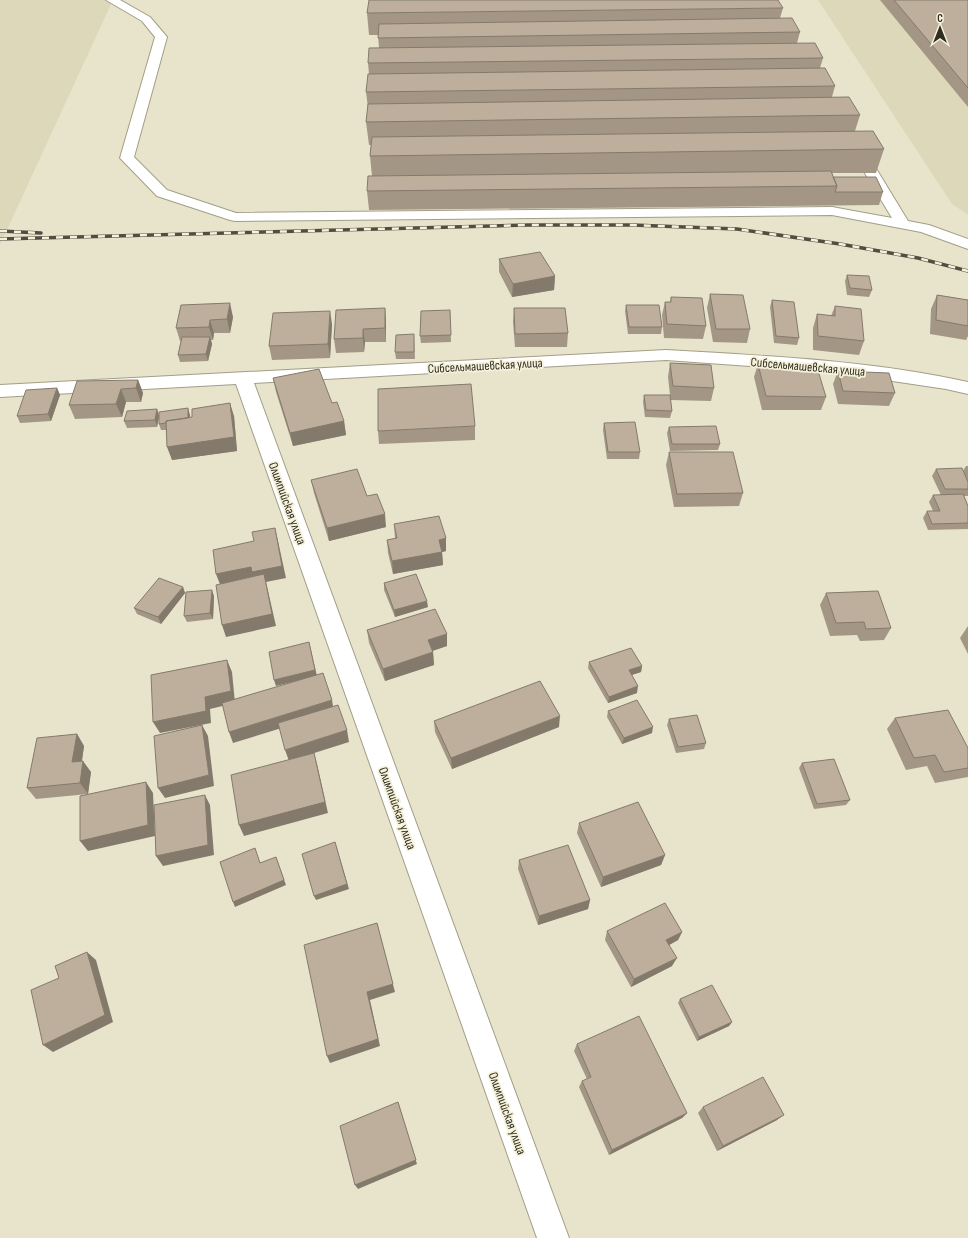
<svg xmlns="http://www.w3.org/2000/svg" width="968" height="1238" viewBox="0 0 968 1238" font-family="'Sofia Sans Condensed',sans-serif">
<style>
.built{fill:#ded8ba}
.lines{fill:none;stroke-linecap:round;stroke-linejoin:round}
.minor-casing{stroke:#a29e87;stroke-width:2}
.minor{fill:#fff;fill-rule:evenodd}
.rail-casing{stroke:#504e43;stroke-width:3.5}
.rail{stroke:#f6f1d9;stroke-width:2.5;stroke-dasharray:7;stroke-linecap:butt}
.wall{fill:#a39685}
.shaded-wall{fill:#847a6c}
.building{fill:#bdaf9b;stroke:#847a6c}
.labels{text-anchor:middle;stroke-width:3.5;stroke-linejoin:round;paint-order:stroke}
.street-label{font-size:13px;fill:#2e2d24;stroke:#f6f1d9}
</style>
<rect width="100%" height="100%" fill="#e8e4cc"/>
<!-- built -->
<path class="built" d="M0,0H113L0,245Z
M818,0H968V215L952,204Z"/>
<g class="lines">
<defs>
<path id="minor" d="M106,0H120L150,17L167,37L134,157L167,190L236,213L832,207L892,218L849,147L851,144L856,143L861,144L863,147L908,221L929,225L968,239V249L921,232L832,215L235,221L230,220L157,196L120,158L155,37L142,21Z
M666,350C767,356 869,360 968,382V394L946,389L832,372L666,360L254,383L569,1238H537L236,384L0,397V385Z"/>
</defs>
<!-- minor casing -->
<use href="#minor" class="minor-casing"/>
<!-- minor -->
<use href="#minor" class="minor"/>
<defs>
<path id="rail" d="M0,231L41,233
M0,239L529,225H632L737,229L840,244L918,258L968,271"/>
</defs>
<!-- rail casing -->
<use href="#rail" class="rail-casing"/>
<!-- rail -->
<use href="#rail" class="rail"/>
</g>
<!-- wall -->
<path class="wall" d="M880,0H968V107Z
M783,8L780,18L800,32L797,43L823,58L820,68L835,86L832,97L860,115L855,131L884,149L876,173H832L833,177L883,192L879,205L369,210L367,191L372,176L370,156L371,145H369L366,122L368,108L366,92L369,74L368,63L379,48L378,35H369L367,13Z
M499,259L555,276L554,290L512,297L499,272Z
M847,275L872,290L869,297L847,295L845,281Z
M710,294L750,329L747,343L713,342L707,308Z
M937,295L968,300V336L966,340L930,334L931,309Z
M671,297L706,326L703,339L664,338L662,315L665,302H670Z
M772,300L799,338L797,345L774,343L770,307Z
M181,305L233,317L230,333H214L213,340H211L212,344L208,361L180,362L178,355L181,341H180L176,328Z
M626,305L662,327L661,334H628L625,311Z
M835,306L864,341L859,355L813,350V328L817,314L831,316Z
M385,308L386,322V342H365L364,352L336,353L334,339Z
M514,308L568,333L567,347H515L513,322Z
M450,310L451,342L421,343L420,336Z
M332,324L330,358L272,360L269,346Z
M414,334L415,359H396L395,352Z
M670,363L714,388L711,401L670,400L672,411L670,418L645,417L643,402L644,395H670L668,377Z
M758,364L826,397L821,410H762L754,377Z
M838,371L895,393L889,406L838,404L833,384Z
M273,378L332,403L344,421L346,435L293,446L276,392Z
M138,380L143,393L141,402H126L122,417L75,419L69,405Z
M57,388L60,395L51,421L20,423L17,416Z
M157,409L159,416L190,415V418L234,416L237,451L172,460L166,430H161L159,424V417L157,427L127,428L124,421Z
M604,423L640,452L639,459H607L603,430Z
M475,426V440L379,444L378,431Z
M669,427L720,444L718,450L670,451L667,433Z
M669,452L743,493L739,506L674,507L666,465Z
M966,466H968V496H964L968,506V529L928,530L923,518L927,511H933L929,502L933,495H941L932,476L936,469L963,471Z
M311,480L367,496L386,527L329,541L314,493Z
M394,524L446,551L442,552L443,565L393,574L388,553L387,540L395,539Z
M384,583L428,607L395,617L384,590Z
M183,587L185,593L161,624L137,614L134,608Z
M826,593L891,628L884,640L860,641L857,635L830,636L820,605Z
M214,596L213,619L187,622L184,616Z
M968,626V654L960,638Z
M367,630L447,634V646L432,651L433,652L434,665L385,681L369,643Z
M589,662L642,666L641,672L632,675L637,693L608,703L588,668Z
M608,711L652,733L622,744L607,717Z
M895,718L968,748V777L935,783L927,766L906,770L887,729Z
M669,719L706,743L704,749L676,753L667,725Z
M434,721L559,727L452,769L435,732Z
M77,734L84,746L82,761L91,772L88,794L36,799L27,788Z
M802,763L850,800L846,805L814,809L799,768Z
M579,823L665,855L661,865L601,887L577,833Z
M519,860L590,900L588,909L538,925L518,869Z
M607,931L682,932L678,940L669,945L672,966L631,987L605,940Z
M680,999L732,1022L729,1026L697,1041L678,1003Z
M577,1044L687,1113L682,1118L609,1155L579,1087L582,1081L587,1079L574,1051Z
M703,1107L777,1120L717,1151L698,1113Z"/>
<!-- shaded-wall -->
<path class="shaded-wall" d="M555,276L554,290L512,297L513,284Z
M230,303L233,317L230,333L227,319Z
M385,308L386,322V342L385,328Z
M330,311L332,324L330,358L328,344Z
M210,320L214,333L213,340L209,327Z
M363,329L365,342L364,352L363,338Z
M210,337L212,344L208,361L206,354Z
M138,380L143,393L141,402L136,388Z
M57,388L60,395L51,421L48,414Z
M121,389L126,402L122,417L116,404Z
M230,403L234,416L237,451L172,460L167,447Z
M188,408L190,415V427L188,420Z
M157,409L159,416L157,427L155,420Z
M344,421L346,435L293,446L290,433Z
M385,514L386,527L329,541L327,528Z
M275,528L278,541L286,578L266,582L276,626L226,637L222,625L221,587L216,574Z
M446,538V551L442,552L443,565L393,574L392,561L439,540Z
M183,587L185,593L161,624L158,617Z
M212,590L214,596L213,619L210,613Z
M427,601L428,607L395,617L394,610Z
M447,634V646L429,652L428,640Z
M309,642L317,676L276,686L274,680Z
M433,652L434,665L385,681L383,669Z
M227,660L232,672L235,703L210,709L211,723L160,733L153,722L205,697Z
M642,666L641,672L628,676L629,670Z
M638,686L637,693L608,703L609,697Z
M332,700L334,712L233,743L229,732Z
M560,716L559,727L452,769L451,758Z
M202,725L208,736L214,786L165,798L158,788Z
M653,727L652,733L622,744L624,738Z
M347,730L349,742L289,761L285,750Z
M77,734L84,746L80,773L72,762Z
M314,753L317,764L328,813L244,836L239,825Z
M83,761L91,772L88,794L80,783Z
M146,782L153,793L155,836L88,851L80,841Z
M205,795L210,805L214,855L163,866L156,856Z
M335,842L349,889L316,900L314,896Z
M665,855L661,865L601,887L603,877Z
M276,857L286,885L235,907L233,902Z
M590,900L588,909L538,925L539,916Z
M377,923L395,992L370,1000L380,1046L330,1063L327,1056L367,992Z
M682,932L678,940L662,949L666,940Z
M87,952L96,960L113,1022L53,1052L43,1045Z
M677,958L672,966L631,987L634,979Z
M732,1022L729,1026L697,1041L699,1037Z
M398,1102L417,1164L358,1189L355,1185Z
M687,1113L682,1118L609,1155L612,1150Z
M784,1115L777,1120L717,1151L723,1146Z"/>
<!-- building -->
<path class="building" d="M369,0H778L783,8L367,13Z
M894,0H968V88Z
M792,18L800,32L378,38L379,24Z
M815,43L823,58L368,63L369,48Z
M825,68L835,86L366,92L368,74Z
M849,97L860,115L366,122L368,104Z
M873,131L884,149L370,156L372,137Z
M831,171L837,186L367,191L368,176Z
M833,177H876L883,192H835L837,186Z
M540,252L555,276L513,284L499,259Z
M847,275L869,276L872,290L850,288Z
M710,294L743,295L750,329H716Z
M937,295L968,300V326L936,320Z
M671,297L702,298L706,326L667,324L665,302H671Z
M772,300L794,302L799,338L776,336Z
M230,303L227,319L210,320L209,327L176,328L181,305Z
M626,305H659L662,327H629Z
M835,306L861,309L864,341L818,336L817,314L835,316Z
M385,308V328L363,329V338L334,339L336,310Z
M514,308H565L568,333L515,334Z
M450,310L451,335L420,336L421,311Z
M330,311L328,344L269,346L273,313Z
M414,334V352H395L396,335Z
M182,337H210L206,354L178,355Z
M670,363L711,365L714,388L673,386Z
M758,364H816L826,397L766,396Z
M319,369L332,403L337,402L344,421L290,433L273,378Z
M838,371L889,373L895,393L843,391Z
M138,380L136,388L121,389L116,404L69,405L77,381Z
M471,384L475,426L378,431V389Z
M57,388L48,414L17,416L26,390Z
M644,395H670L672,411L646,410Z
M230,403L234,437L167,447L166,421L192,417V409Z
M188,408V418L166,421V423L159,424V412Z
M157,409L155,420L124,421L127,411Z
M635,422L640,452H608L604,423Z
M716,426L720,444H672L669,427Z
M669,452H733L743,493L677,494Z
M962,468L968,482V489H945L936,469Z
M357,469L367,496L377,494L385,514L327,528L311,480Z
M963,494L968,506V523L932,524L927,511H940L933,495Z
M439,516L446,538L439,540L442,552L392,561L387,540L397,538L394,524Z
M275,528L282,566L252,572L251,567L216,574L213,550L254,541L252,532Z
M264,574L272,614L222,625L216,585Z
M416,574L427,601L394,610L384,583Z
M159,578L183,587L158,617L134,608Z
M212,590L210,613L184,616L186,592Z
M878,591L891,628L866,629L864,622L836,623L826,593Z
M435,609L447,634L428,640L433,652L383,669L367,630Z
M309,642L315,670L274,680L269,652Z
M631,648L642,666L629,670L638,686L609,697L589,662Z
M227,660L231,691L205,697L206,711L153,722L151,675Z
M323,673L332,700L229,732L222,703Z
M540,681L560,716L451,758L434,721Z
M637,700L653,727L624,738L608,711Z
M338,705L347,730L285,750L278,723Z
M948,710L968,748V768L944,772L935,755L914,758L895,718Z
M697,715L706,743L678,747L669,719Z
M202,725L209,775L158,788L154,736Z
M77,734L72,762L83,761L80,783L27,788L37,738Z
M314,753L325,802L239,825L231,775Z
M834,759L850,800L817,804L802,763Z
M146,782L148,825L80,841V796Z
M205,795L208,845L156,856L154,805Z
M638,802L665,855L603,877L579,823Z
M335,842L347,884L314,896L302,854Z
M568,845L590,900L539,916L519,860Z
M255,848L260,863L276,857L284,880L233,902L220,862Z
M665,903L682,932L666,940L677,958L634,979L607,931Z
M377,923L393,984L367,992L378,1039L327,1056L304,945Z
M87,952L105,1015L43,1045L31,990L59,978L55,966Z
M712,985L732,1022L699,1037L680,999Z
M639,1016L687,1113L612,1150L582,1081L591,1077L577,1044Z
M763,1077L784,1115L723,1146L703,1107Z
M398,1102L416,1160L355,1185L340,1126Z"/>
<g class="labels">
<!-- street labels -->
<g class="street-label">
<text transform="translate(485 365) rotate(-3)" y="5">Сибсельмашевская улица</text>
<text transform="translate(808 366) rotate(5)" y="5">Сибсельмашевская улица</text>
<text transform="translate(288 503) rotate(70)" y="5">Олимпийская улица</text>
<text transform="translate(398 808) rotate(70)" y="5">Олимпийская улица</text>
<text transform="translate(508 1113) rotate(70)" y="5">Олимпийская улица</text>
</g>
</g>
<!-- north arrow -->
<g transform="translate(940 28)" stroke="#f6f1d9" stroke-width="3" paint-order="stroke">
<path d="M0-3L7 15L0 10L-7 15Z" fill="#2e2d24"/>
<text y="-6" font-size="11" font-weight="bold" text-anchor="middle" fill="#2e2d24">С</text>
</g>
</svg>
